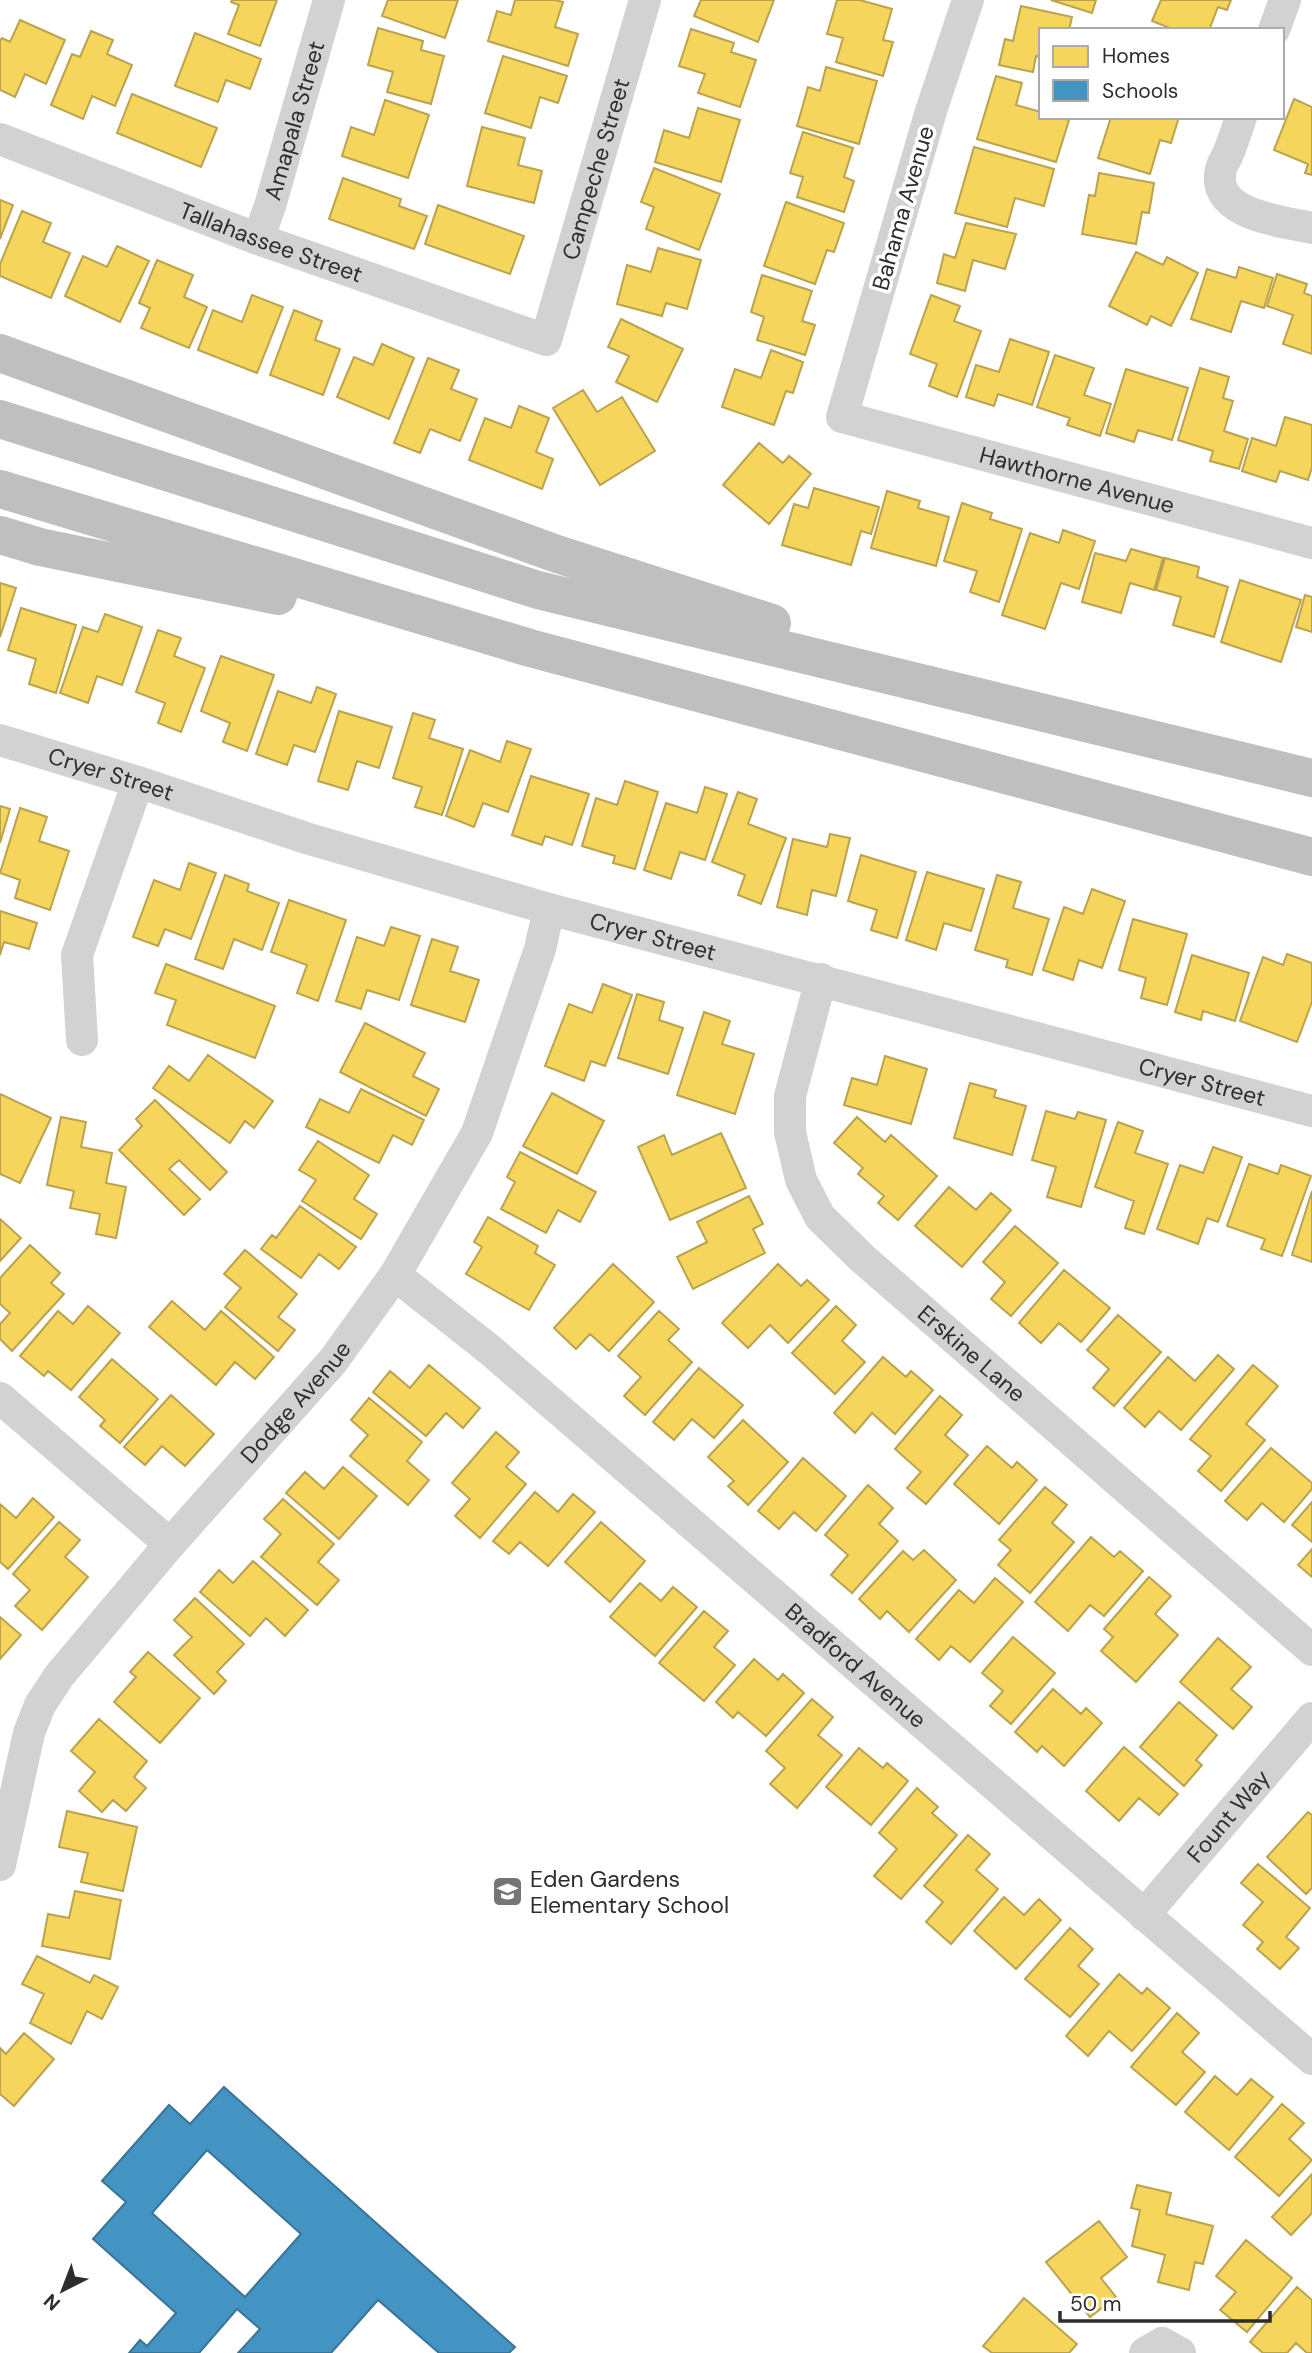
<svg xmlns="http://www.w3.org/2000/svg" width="1312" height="2353" viewBox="0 0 1312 2353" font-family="'DM Sans',sans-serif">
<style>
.homes{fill:#f6d55c;stroke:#baa34e;stroke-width:2}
.schools{fill:#4393c3;stroke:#3c7496;stroke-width:2;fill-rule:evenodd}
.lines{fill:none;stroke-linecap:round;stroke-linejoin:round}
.minor{stroke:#d2d2d2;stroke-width:32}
.highway{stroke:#bfbfbf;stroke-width:38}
.labels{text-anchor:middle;stroke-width:7;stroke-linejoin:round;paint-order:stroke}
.street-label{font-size:23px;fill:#2d2d2d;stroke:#fff}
.poi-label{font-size:23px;fill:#2d2d2d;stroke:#fff;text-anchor:start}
</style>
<rect width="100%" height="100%" fill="#fff"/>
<!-- homes -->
<path class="homes" d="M232,0H277L260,46L228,34L239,5L231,2Z
M388,0H458L445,38L382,16Z
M515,0H555L563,2L555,27L578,34L568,66L488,41L497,11L511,15Z
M701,0H774L758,42L694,16Z
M837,0H860L892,9L883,40L893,42L883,76L836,62L843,38L827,34Z
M1051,0H1096L1092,13Z
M1161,0H1231L1227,10L1218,7L1209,30H1175L1152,21Z
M1021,6L1072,17L1069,30H1041V57L1036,56L1033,72L999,65L1005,39L1013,41Z
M20,20L65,40L46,84L25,74L15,97L0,90V41L2,38L10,42Z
M378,28L423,41L421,50L444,56L431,104L387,92L393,72L368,65Z
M691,29L734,43L731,52L756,60L740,107L698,93L705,74L679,66Z
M91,31L113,40L107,54L132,65L115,106L92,96L83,119L51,105L72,54L80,57Z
M195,33L261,59L250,89L226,80L218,102L175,86Z
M503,56L567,76L558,103L540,97L531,128L485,113Z
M826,67L877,81L859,144L797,126L808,87L820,91Z
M996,76L1022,83L1016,105L1041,112V117H1057L1069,120L1056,162L977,139Z
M132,94L217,128L201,167L117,133Z
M1294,99L1312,107V175L1305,173L1308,164L1274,150Z
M385,100L429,115L408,178L342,156L351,127L374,135Z
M698,108L740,120L721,182L655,162L664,130L689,138Z
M1111,117H1179L1171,143L1160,140L1150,174L1098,158Z
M482,127L525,138L518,165L542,171L534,203L467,186Z
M803,132L853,148L844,177L854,181L844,212L797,197L803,177L790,173Z
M974,147L1054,169L1044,206L1015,198L1007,227L955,213Z
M654,168L720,194L699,250L646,229L654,207L641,202Z
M1099,173L1154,183L1149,213L1142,212L1136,244L1082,234L1089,195L1095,196Z
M343,178L401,199L399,206L427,216L414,249L329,219Z
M0,200L13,205L0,239Z
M786,202L844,223L834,252L827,250L815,284L764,266Z
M438,205L524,236L510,274L425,244Z
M22,211L51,223L43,242L70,253L51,298L0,276V264Z
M966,223L1016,234L1005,269L973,260L965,291L937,283L944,254L955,258Z
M117,246L149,261L120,322L65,296L83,256L107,267Z
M658,248L701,260L687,309L666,303L662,316L617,304L627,265L651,272Z
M1136,252L1163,265L1167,257L1198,273L1171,326L1151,316L1147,325L1109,306Z
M157,260L193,275L184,297L207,307L189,348L141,328L150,308L139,303Z
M1239,267L1273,278L1264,308L1241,301L1231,332L1191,319L1207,269L1236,278Z
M1277,274L1307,284L1304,293L1312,296V354L1283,344L1293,315L1267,306Z
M762,275L812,291L802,321L815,325L805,355L757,340L764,317L751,312Z
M252,295L283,307L257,373L198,350L213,310L242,322Z
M931,295L960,306L954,321L981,331L957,397L929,386L937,364L910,354Z
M294,310L322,321L315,340L340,349L323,395L270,375Z
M621,319L683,349L657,402L616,382L629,356L608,347Z
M1010,339L1049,352L1032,405L998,394L994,406L966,397L976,365L999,372Z
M382,344L414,358L389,419L337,397L354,357L373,365Z
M771,350L803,362L793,393L786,391L774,425L722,407L735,369L761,378Z
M1055,355L1094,368L1084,395L1111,404L1100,436L1067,425L1070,418L1037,407Z
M428,358L459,370L451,389L477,399L460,441L430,429L420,453L394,443Z
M1200,368L1229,377L1223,398L1233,401L1224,431L1248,439L1239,469L1210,461L1213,451L1178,440Z
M1126,369L1188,388L1172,440L1138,430L1134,442L1106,433Z
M583,390L597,412L622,397L655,451L600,485L553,408Z
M519,406L549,418L536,452L553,459L542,489L469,460L485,418L511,428Z
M1285,417L1312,425V467L1308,480L1280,471L1276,482L1242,471L1252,438L1276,446Z
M759,443L783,463L789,456L811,474L769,524L723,485Z
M814,488L879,507L871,534L861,531L851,565L782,545L794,504L808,508Z
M887,491L920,501L918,508L949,517L936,566L871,548Z
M962,503L992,513L990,519L1022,529L999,602L970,592L977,571L944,561Z
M1063,530L1095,541L1079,589L1061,583L1045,629L1002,615L1030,533L1059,543Z
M1131,549L1163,558L1154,590L1130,583L1121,613L1082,602L1095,553L1126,561Z
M1165,558L1199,567L1197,577L1228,587L1214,637L1173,625L1181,597L1156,590Z
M1240,580L1301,600L1281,662L1221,642Z
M0,583L16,588L0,637Z
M1305,595L1312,597V632L1296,627Z
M21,608L76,625L56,693L29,684L36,659L8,650Z
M105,614L142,627L122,685L97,676L88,703L60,693L83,627L98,632Z
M158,630L181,638L174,656L205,668L181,732L158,723L165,703L136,692Z
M221,656L274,675L247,751L223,742L230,723L201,711Z
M317,687L336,694L315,752L294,745L287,765L256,754L278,691L311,703Z
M339,711L392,727L379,768L357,761L348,790L318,781Z
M413,713L435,720L429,738L463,749L442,815L415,807L422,787L393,778Z
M507,741L531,749L508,812L483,803L474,827L446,816L470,750L500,762Z
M531,776L589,794L572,845L545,836L542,845L512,835Z
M625,781L658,792L635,869L613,863L615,856L582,846L596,798L617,805Z
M705,787L727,794L705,860L680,852L671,879L644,870L666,803L697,813Z
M738,792L757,799L748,824L786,838L761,904L738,895L745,875L712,862Z
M0,806L10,809L0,843Z
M20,808L47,817L39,841L69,851L50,910L15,898L20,880L0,873Z
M830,834L850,838L836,896L812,890L807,915L777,907L793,839L827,847Z
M861,855L916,872L897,938L871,930L877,910L848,901Z
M189,863L216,873L191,939L165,929L158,946L133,937L154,880L180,890Z
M927,872L984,889L971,931L944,923L936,950L906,940Z
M225,875L249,884L247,891L279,903L262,950L234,939L223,969L195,959Z
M997,875L1021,882L1013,908L1049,919L1032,975L1006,967L1008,960L975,950Z
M1092,889L1125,901L1102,968L1079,960L1073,980L1043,970L1064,907L1083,914Z
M289,900L346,920L318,1001L297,993L307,965L271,952Z
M0,911L37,923L29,949L4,942L0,955Z
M1133,919L1187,934L1167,1005L1141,998L1146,978L1119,970Z
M391,927L420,936L399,1000L367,990L361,1009L336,1001L357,937L384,946Z
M432,939L458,947L450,971L479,980L465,1022L411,1005Z
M1287,954L1312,963V1002L1297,1042L1240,1021L1263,957L1283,965Z
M1192,955L1249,973L1235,1021L1203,1011L1201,1020L1175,1012Z
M166,964L275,1006L255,1058L167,1025L176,1000L155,993Z
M603,984L632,995L605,1066L591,1061L584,1081L545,1066L569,1004L592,1013Z
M637,994L664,1002L659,1020L683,1028L668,1074L618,1058Z
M704,1012L730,1021L722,1044L754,1054L735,1114L677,1095Z
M365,1023L425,1053L413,1076L439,1089L426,1116L340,1072Z
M208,1055L273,1101L254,1128L245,1121L230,1143L153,1088L169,1066L189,1081Z
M885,1056L927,1069L911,1124L844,1105L852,1078L877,1085Z
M970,1083L996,1090L994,1097L1026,1106L1012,1155L954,1138Z
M361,1089L424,1120L412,1145L393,1135L379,1163L306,1127L320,1099L349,1113Z
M552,1093L604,1121L577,1174L523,1146Z
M0,1094L51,1118L20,1183L0,1174Z
M155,1100L227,1172L210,1190L179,1160L169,1169L200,1199L184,1215L119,1150L142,1126L136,1119Z
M1046,1111L1075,1119L1078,1112L1106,1120L1081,1207L1047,1197L1056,1167L1032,1160Z
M61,1117L86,1122L81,1147L112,1153L106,1183L126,1187L116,1238L96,1234L100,1214L70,1208L74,1191L47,1185Z
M857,1117L885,1142L891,1135L937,1176L898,1220L878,1203L884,1196L858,1174L863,1168L834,1143Z
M1118,1122L1143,1131L1135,1153L1168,1164L1144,1234L1125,1228L1134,1201L1095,1187Z
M721,1133L746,1188L670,1220L638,1147L664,1135L672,1155Z
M318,1141L369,1175L354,1199L377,1214L361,1239L302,1201L316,1180L299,1170Z
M1213,1147L1242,1157L1218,1222L1207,1218L1198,1244L1157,1229L1180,1165L1203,1173Z
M520,1152L596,1192L580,1222L558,1210L546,1233L501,1209L515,1182L507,1177Z
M1249,1164L1278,1174L1281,1165L1311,1176L1282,1256L1261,1249L1265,1239L1227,1226Z
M949,1187L976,1210L991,1193L1011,1210L962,1267L915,1226Z
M1312,1191V1262L1292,1255Z
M749,1196L763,1224L753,1229L765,1253L693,1289L677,1257L707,1242L697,1222Z
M300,1206L356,1247L339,1269L319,1254L301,1278L261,1249L272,1235L276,1238Z
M488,1217L538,1246L535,1253L555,1265L529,1310L466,1274L482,1247L474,1242Z
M0,1219L21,1238L0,1261Z
M1015,1226L1058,1263L1011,1316L991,1299L1005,1282L983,1262Z
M30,1245L60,1273L51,1283L64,1294L12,1351L0,1339V1324L10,1313L0,1304V1278Z
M245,1250L297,1294L278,1317L295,1330L278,1351L225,1307L241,1288L224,1274Z
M613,1264L654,1302L609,1351L590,1334L576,1349L554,1328Z
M778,1264L801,1286L807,1280L829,1300L788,1343L770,1325L748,1348L722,1323Z
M1064,1270L1110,1308L1081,1342L1059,1323L1041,1343L1019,1323Z
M172,1301L205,1330L221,1311L274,1357L255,1379L235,1362L216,1385L149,1327Z
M88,1306L120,1333L71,1390L48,1371L44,1376L20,1356L58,1311L73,1324Z
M836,1306L856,1325L842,1341L865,1362L835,1394L792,1353Z
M659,1311L679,1329L668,1340L692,1362L645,1415L624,1396L641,1377L618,1356Z
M1118,1315L1161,1352L1114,1406L1093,1388L1109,1369L1087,1350Z
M1218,1355L1234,1369L1181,1430L1159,1411L1145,1427L1124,1408L1168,1357L1195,1381Z
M883,1357L906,1377L911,1371L933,1390L895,1434L872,1413L855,1433L834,1413Z
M112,1359L158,1399L120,1443L100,1426L105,1420L79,1397Z
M429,1365L480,1408L463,1428L446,1413L426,1436L373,1392L390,1371L410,1388Z
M1253,1365L1278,1386L1246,1424L1265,1440L1221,1491L1198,1471L1211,1456L1190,1439Z
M699,1368L743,1405L714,1438L692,1419L674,1440L653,1422Z
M171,1395L214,1434L185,1466L162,1446L145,1465L124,1447Z
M940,1396L962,1415L945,1435L968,1455L926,1504L907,1488L921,1472L895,1449Z
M369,1398L422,1442L407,1461L429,1480L408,1505L350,1456L368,1435L351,1420Z
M743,1420L788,1462L748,1505L728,1486L734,1481L708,1457Z
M496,1432L519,1452L506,1467L526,1484L480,1538L455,1516L470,1499L452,1483Z
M987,1446L1012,1468L1017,1462L1037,1480L999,1524L954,1484Z
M1271,1448L1312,1483V1489L1284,1522L1262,1503L1247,1520L1225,1501Z
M803,1458L846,1496L816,1531L794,1512L779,1529L758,1511Z
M343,1467L377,1496L339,1539L286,1493L305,1472L324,1489Z
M868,1485L893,1508L879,1524L898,1541L852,1593L831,1575L848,1555L825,1535Z
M1045,1487L1067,1505L1052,1523L1074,1542L1030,1593L998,1565L1011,1550L999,1540Z
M535,1492L558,1512L573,1494L595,1512L548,1566L520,1542L509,1554L493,1541Z
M33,1498L54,1517L8,1569L0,1562V1504L16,1518Z
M283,1499L334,1544L318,1562L339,1580L317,1605L261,1557L281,1534L264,1519Z
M1312,1502V1542L1292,1525Z
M59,1522L80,1540L65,1557L88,1577L42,1630L15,1606L30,1590L13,1574Z
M601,1522L645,1561L610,1602L565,1562Z
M1091,1537L1114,1557L1120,1551L1143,1571L1104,1616L1090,1605L1068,1631L1035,1602Z
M1312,1549V1577L1298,1565Z
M924,1550L956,1580L909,1632L887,1611L880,1619L859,1599L903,1551L913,1560Z
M253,1561L308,1610L285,1636L266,1618L250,1636L200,1592L219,1570L233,1583Z
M1149,1577L1171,1596L1155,1614L1178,1635L1136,1682L1101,1651L1113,1637L1104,1629Z
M995,1578L1023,1602L970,1662L951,1646L939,1660L916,1639L959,1590L974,1603Z
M640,1583L661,1601L673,1587L697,1607L655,1656L610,1617Z
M195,1598L244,1644L217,1672L226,1681L214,1694L174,1655L192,1637L174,1620Z
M704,1611L728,1631L714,1647L735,1665L704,1701L659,1663Z
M0,1617L21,1635L0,1659Z
M1013,1637L1055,1673L1011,1724L990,1706L1003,1691L982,1673Z
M1218,1638L1251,1667L1231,1689L1252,1707L1233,1729L1180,1682Z
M148,1652L200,1698L160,1743L114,1702L136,1677L130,1672Z
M754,1659L778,1680L783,1674L804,1693L766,1736L738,1712L733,1718L716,1702Z
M1053,1689L1081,1714L1086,1708L1102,1723L1064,1766L1042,1746L1037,1752L1015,1732Z
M812,1699L833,1717L818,1735L842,1755L797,1808L770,1784L785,1768L766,1751Z
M1179,1702L1217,1735L1196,1760L1202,1765L1184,1786L1140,1747Z
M99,1719L147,1761L134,1777L146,1788L126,1811L113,1800L102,1812L79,1791L95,1772L71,1751Z
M1124,1747L1178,1794L1159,1815L1139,1798L1119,1821L1086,1791Z
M859,1748L883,1768L887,1763L908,1781L871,1825L826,1787Z
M917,1788L938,1807L932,1813L957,1835L901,1899L874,1876L897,1849L879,1833Z
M67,1811L137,1827L123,1891L81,1882L88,1853L59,1847Z
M1308,1812L1312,1815V1888L1306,1894L1267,1857Z
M968,1835L990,1854L976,1870L998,1889L951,1944L926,1922L943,1902L924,1886Z
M1258,1864L1310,1908L1286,1937L1299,1948L1280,1969L1257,1949L1263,1942L1243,1925L1263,1902L1241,1883Z
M75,1891L121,1900L110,1959L42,1946L48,1914L69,1918Z
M1004,1897L1024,1915L1039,1899L1061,1920L1016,1969L974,1931Z
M1070,1928L1093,1949L1078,1966L1099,1984L1070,2017L1025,1979Z
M37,1956L90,1983L94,1975L118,1987L102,2019L87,2011L71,2044L30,2023L44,1994L22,1984Z
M1119,1974L1142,1994L1147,1988L1170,2008L1132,2051L1109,2031L1088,2056L1066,2036Z
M1177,2013L1199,2033L1182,2052L1205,2072L1176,2105L1131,2067Z
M24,2033L54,2059L14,2106L0,2094V2048L6,2054Z
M1215,2076L1237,2095L1251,2079L1273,2097L1229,2150L1185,2112Z
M1282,2104L1304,2123L1289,2139L1312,2160L1279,2196L1235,2157Z
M1312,2174V2213L1291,2235L1272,2217Z
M1137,2185L1171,2193L1166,2214L1213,2226L1203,2264L1195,2262L1189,2290L1158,2282L1165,2255L1132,2246L1140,2210L1131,2208Z
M1099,2221L1127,2257L1101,2278L1116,2297L1090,2317L1046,2262Z
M1246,2240L1292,2278L1247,2332L1220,2310L1236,2292L1216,2276Z
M1297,2287L1312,2300V2353H1307L1296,2343L1287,2353H1263L1250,2342Z
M1024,2298L1077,2344L1069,2353H992L983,2346Z"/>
<!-- schools -->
<path class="schools" d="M224,2087L515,2347L509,2353H439L378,2300L331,2353H238L260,2329L237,2309L199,2353H129L140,2340L147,2346L176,2313L93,2239L126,2202L102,2181L169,2105L190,2124ZM207,2150L301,2234L245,2297L152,2213Z"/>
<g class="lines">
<!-- minor -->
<g class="minor">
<path id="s1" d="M968,0L931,111L842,417L1312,543"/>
<path d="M1274,30L1285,0"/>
<path d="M1241,117C1237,129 1233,142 1228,154C1226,159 1222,164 1221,169C1210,215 1282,221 1312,228"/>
<path id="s2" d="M0,139L258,239L546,340L645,0"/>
<path id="s3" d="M258,239L270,206L329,0"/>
<path id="s4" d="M0,740L138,782L306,838L549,909L1312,1111"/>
<path id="s5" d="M821,979L790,1096V1132L801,1180L820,1217L862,1258L1312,1650"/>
<path d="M82,1040L77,955L138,782"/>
<path id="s6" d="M395,1275L490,1350L1312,2059"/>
<path d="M0,1398L170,1544"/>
<path id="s7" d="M0,1865L29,1733L40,1705L59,1676L170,1544L333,1361L395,1275L477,1133L540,949L549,909"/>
<path id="s8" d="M1144,1915L1312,1718"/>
<path d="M1145,2353L1162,2343L1180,2353"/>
</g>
<!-- highway -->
<path class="highway" d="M0,353L557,554L772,623
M0,419L538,590L1312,778
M0,489L530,648L1312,857
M0,535L40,547L278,596"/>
</g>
<!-- icons -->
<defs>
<symbol id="school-square" viewBox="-11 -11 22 22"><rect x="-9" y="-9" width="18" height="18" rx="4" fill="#767676" stroke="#fff"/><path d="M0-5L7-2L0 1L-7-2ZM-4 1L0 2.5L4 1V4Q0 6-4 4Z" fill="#fff"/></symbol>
</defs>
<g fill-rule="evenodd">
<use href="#school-square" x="490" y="1874" width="35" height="35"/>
</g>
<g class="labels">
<!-- street labels -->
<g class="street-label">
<text dy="8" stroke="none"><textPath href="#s3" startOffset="124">Amapala Street</textPath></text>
<text dy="8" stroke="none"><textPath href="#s2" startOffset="760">Campeche Street</textPath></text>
<text transform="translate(903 208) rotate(-74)" y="8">Bahama Avenue</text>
<text dy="8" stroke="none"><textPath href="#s2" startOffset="290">Tallahassee Street</textPath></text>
<text dy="8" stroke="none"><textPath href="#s1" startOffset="679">Hawthorne Avenue</textPath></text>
<text dy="8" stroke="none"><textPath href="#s4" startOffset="116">Cryer Street</textPath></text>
<text dy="8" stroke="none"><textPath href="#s4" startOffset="682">Cryer Street</textPath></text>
<text dy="8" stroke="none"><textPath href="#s4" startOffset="1250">Cryer Street</textPath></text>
<text dy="8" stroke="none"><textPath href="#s5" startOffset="452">Erskine Lane</textPath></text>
<text dy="8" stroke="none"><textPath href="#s7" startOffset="562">Dodge Avenue</textPath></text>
<text dy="8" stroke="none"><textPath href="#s6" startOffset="604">Bradford Avenue</textPath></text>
<text dy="8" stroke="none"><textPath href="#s8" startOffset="130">Fount Way</textPath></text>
</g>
<!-- poi labels -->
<g class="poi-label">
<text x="530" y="1887">Eden Gardens<tspan x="530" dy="26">Elementary School</tspan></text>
</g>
</g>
<!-- legend -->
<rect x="1039" y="28" width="245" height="91" fill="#ffffff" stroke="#ababab" stroke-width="2"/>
<rect x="1053" y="46" width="35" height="21" fill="#f6d55c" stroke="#ababab" stroke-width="2"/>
<text x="1102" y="63" font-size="21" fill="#2d2d2d">Homes</text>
<rect x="1053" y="80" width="35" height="21" fill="#4393c3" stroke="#ababab" stroke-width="2"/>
<text x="1102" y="98" font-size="21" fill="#2d2d2d">Schools</text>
<!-- north arrow -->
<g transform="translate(63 2290) rotate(222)" stroke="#ffffff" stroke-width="5" paint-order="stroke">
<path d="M0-5L12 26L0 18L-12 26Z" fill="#2d2d2d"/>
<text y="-10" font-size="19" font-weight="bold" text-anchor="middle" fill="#2d2d2d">N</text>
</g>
<!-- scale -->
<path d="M1060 2311v10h210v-10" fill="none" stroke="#2d2d2d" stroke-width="3.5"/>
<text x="1070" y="2311" font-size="21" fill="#2d2d2d" stroke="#ffffff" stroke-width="5" paint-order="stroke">50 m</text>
</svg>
